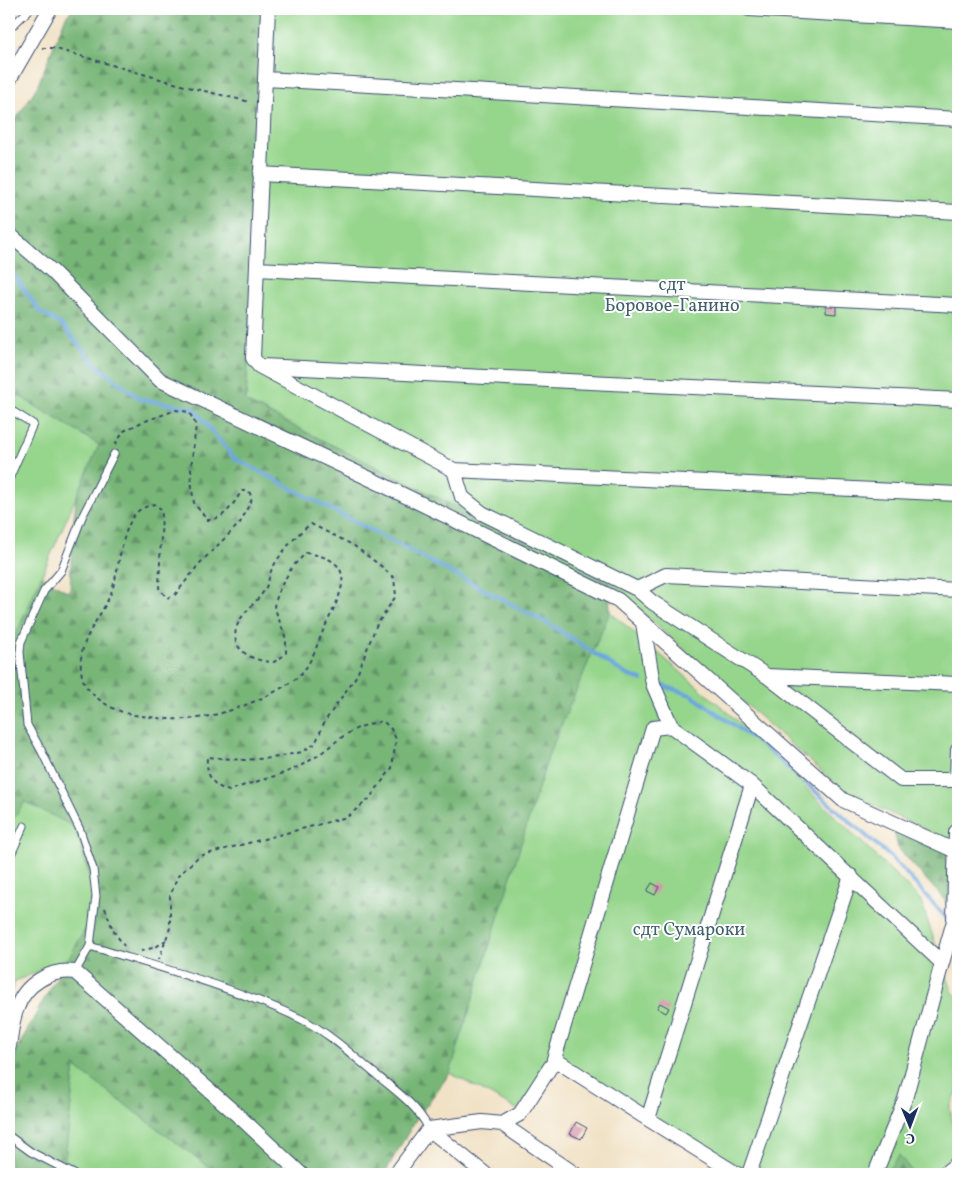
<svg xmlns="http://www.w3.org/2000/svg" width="967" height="1183" viewBox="0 0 967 1183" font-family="Vollkorn,serif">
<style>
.forest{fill:url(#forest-firs);stroke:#4a726b}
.garden{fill:#96d58c;stroke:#588275}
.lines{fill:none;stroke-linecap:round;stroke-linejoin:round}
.stream{stroke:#6aa6db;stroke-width:4}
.building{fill:#d397ac}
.lane-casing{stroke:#3b4a6e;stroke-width:9}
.street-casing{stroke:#3b4a6e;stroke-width:16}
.path{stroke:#3b4a6e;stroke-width:2;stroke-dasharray:4 4;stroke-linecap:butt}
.lane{stroke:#fff;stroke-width:7}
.street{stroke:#fff;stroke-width:14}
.labels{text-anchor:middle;stroke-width:4;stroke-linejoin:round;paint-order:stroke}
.park-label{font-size:18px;fill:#40616c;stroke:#fff}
</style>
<defs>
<pattern id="forest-firs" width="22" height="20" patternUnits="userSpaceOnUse" patternTransform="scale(1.25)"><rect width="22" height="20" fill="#78b678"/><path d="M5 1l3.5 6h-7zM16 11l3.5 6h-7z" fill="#629466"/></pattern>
</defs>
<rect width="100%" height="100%" fill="#fff"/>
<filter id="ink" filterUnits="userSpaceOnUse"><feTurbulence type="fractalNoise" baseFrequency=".02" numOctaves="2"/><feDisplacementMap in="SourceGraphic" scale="10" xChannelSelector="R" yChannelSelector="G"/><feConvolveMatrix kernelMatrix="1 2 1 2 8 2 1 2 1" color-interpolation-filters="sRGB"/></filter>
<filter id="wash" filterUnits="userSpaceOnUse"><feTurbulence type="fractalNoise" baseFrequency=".0096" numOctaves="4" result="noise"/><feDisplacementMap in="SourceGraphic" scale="20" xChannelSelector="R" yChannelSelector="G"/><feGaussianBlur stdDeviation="1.12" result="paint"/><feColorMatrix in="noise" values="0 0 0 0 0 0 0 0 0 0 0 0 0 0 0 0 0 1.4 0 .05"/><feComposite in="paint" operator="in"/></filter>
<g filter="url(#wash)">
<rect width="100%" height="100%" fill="#f1e2c6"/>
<!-- forest -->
<path class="forest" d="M73,9H266L246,402L609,583L610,612L549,754L450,1073L415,1121L384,1174H218L75,1067L65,1161L50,1174H9V1128L16,1051L43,1001L98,907L9,828V650L41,576L70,593L72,534L77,493L99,445L9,390V130L37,87L66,16Z
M689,9H762L761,14Z
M893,828L944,849L958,860V915L898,848Z
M899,1155L914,1174H885Z"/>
<!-- garden -->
<path class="garden" d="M266,9H689L760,14L762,9H958V845L845,792L609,583L246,402Z
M9,390L99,445L9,650Z
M610,612L730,714L920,899L952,991L958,998V1092L950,1107L958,1163L944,1174H914L899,1155L885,1174H737L555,1059L518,1110L450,1073L549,754Z
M25,802L75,827L98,907L68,959L15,981L9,999V816L14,818Z
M75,1067L218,1174H50L65,1161Z"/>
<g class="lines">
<!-- stream -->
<path class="stream" d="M9,268L40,312L61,324L95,364L140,399L193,408L234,458L551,625L627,675L642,680
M664,686L691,695L762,745L893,859L949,921"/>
</g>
<g id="blocks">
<!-- building -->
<path class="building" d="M826,303H836V314L826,313Z
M652,883L659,887L655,895L647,891Z
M660,1003L669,1008L666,1013L657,1008Z
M576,1122L587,1128L581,1139L570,1134Z"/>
</g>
</g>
<g filter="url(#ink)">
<use href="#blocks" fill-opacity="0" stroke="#3b4a6e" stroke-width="1"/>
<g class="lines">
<defs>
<path id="lane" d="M9,29L30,9
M9,409L33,424L9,479
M9,859L24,826
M90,946C161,968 234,987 301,1019C328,1032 351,1054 374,1073C395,1090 417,1105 429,1129
M75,972L90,946L96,896L93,869L80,830L41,750L27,725L20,652L21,642L44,591L61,571L82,517L114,454
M9,1136L31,1152L74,1174"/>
<path id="street" d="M268,9L253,358L259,366L454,470L958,494
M749,9L958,21
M266,79L958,119
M9,80L50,9
M260,174L958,212
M9,234L52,271L160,380L381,484L618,600L843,800L958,852
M257,269L958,305
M262,366L958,400
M454,470L462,497L482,513L637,589L652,602L767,676L901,780H958
M637,589L666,575L958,590
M643,623L653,684L671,726L752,785L942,963L954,921L956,832
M767,676L958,684
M957,780L958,750
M9,1046C11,1034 12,1019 17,1008C25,984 50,969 75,972L242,1119L301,1174
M648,1119L554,1059L653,728L671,726
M502,1124L575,1174
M429,1129L485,1174
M396,1174L429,1129L482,1122L502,1124L520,1114L551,1066
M737,1174L648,1119L752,785
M749,1174L851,876
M875,1174L905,1099L942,963
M944,1174L958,1163"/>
</defs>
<!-- lane casing -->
<use href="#lane" class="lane-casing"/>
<!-- street casing -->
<use href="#street" class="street-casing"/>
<!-- path -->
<path class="path" d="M42,48H53L188,87L250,102
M115,445L124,431L140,423L176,410L189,412L196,425L191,468L192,490L194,503L207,520C225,520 232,505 242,491H249L252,499L240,523L199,564L175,595L167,598L159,588L162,510L155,504C147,506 137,509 133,517C119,540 120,569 111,593C99,622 75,642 82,676C86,696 115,712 134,715C155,718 176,721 198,718C228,714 274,696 298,677C310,667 317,645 323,631C339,596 364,561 306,553L292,567L280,588L274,606L286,639V654L274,662C255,662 228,651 237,626C242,612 258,602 265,589C268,584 269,577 271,571C278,556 297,533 311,524L353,545L381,566L394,578L396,596L376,626L357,675L325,721L315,744L302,752L272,758L244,760L207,757C206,775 212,786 229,791C253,781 279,777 302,765C335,748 341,728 383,721L391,729L396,739L392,768L369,799L347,817L199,856L178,876L170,896V928L159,959
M105,908L113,930L124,946
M141,951L156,947L166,940"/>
<!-- lane -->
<use href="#lane" class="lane"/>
<!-- street -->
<use href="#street" class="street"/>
</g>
</g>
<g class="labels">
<!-- park labels -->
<g class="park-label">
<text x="672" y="290">сдт<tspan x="672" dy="21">Боровое-Ганино</tspan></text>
<text x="689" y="935">сдт Сумароки</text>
</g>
</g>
<!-- margin -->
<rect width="967" height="1183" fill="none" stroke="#fff" stroke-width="30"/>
<!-- north arrow -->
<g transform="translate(910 1126) rotate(179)" stroke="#ffffff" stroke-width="4" paint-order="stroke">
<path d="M0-4L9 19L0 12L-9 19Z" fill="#1b2f5e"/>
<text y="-8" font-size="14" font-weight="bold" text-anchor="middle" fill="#1b2f5e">С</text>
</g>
</svg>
